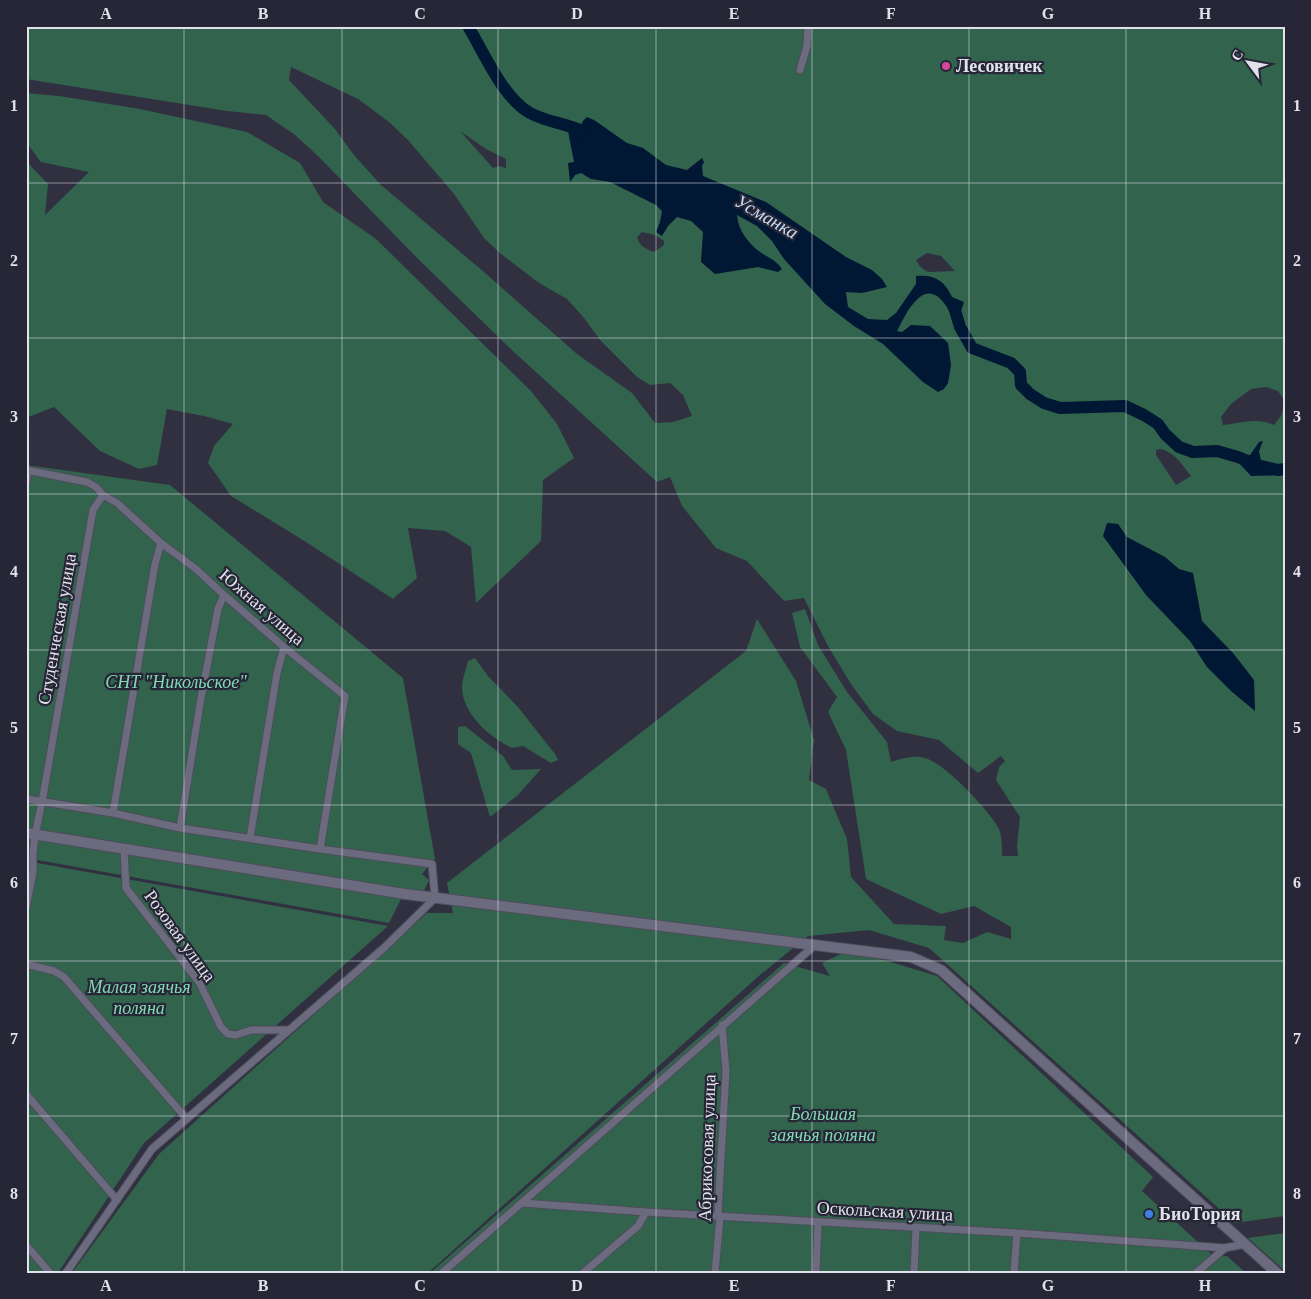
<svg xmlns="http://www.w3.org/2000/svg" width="1311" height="1299" viewBox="0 0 1311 1299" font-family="'Times New Roman',serif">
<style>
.green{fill:#31634d;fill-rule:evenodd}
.water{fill:#001833}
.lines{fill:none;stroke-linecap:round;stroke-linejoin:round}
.river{stroke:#001833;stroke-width:12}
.street-casing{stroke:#4d4d5a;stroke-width:9}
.secondary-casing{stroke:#4d4d5a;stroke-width:12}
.street{stroke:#6c6a7e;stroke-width:7}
.secondary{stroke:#6c6a7e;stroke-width:10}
.grid{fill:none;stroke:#e2e2ed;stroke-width:1;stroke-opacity:0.55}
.hotel-dot{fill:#d1479c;stroke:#272636;stroke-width:2}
.shop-dot{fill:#3f7fe0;stroke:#272636;stroke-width:2}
.labels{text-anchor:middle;stroke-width:4.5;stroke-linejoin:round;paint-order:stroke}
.poi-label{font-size:18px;font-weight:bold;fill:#e2e2ed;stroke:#272636;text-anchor:start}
.street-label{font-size:18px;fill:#e2e2ed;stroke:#272636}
.park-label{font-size:18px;font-style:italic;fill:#80dbb2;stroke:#272636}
.water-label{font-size:19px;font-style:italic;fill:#c5dcf5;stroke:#272636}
.neatline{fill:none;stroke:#e2e2ed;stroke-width:2}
.grid-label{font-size:16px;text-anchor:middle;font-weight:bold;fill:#e2e2ed}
</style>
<rect width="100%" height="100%" fill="#313040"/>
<!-- green -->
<path class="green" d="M26,26H1285V1216L1235,1223L929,948L869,930L808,936L761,974L428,1273H72L159,1154L427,913H453L447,883L746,651L757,619L796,681L814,740L809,780L826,789L847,839L851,877L894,924L946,926L944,940L963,943L987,932L1011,939V927L974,906L941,914L866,879L846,750L828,712L837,697L800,647L792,613L805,609L818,645L847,692L887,742L891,762C901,758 918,754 928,759C948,767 989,810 999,829C1002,837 1002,847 1002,856H1018L1017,846L1020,817L996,780L999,767L1005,761L1001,756L978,773L939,740L897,731L873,714L851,684L829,648L804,598L784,601L747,561L716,548L682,506L670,477L657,482L515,353L417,258L319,157L295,135L266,115L227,111L26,79ZM291,67L358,99L389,122L408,140L454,194L484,238L501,254L539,283L567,299L584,318L601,341L637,377L650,385L670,383L683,395L692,416L673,422L655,423L632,393L577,354L484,272L381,185L354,155L335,129L289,80ZM460,131L486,149L506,159V168L499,166L493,168ZM642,232L655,235L664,241V245L654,252C646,249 639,246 637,237ZM927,253L941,256L955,271L928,272C922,269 919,266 916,260ZM1266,387L1278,391L1285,401L1281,416L1274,425C1258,417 1240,423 1223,425L1221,417L1231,404L1251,389ZM1160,449C1174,451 1183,466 1191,476L1176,485L1156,455V450Z
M26,93L59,96L140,109L247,132L300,163L323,202L376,239L531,391L557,424L574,458L543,480L541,541L476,603L471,547L445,531L408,528L417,578L393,599L306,542L231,496L208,463L214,446L233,424L204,416L167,409L157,465L139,469L100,451L54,407L26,418V161L48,184L45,215L89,172L41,162L26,142Z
M26,465L170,485L403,678L435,859L422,874L429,880L423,893H404L389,923L26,858Z
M475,658L488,676L518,707L555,754L558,760L551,763L523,746L512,748C489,737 463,714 462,688C462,679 466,670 468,661Z
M465,726L503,756L512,770L541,769L518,795L490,817L471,753L458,744V727Z
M26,861L388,926L144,1143L58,1273H26Z
M841,954L881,959L937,976L1153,1177L1142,1191L1211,1254L1208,1257L1227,1256L1246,1273H430L784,963L830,976L822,963Z
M1285,1233V1271L1248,1238Z"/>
<!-- water -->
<path class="water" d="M587,117L594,120L627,143L643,148L666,165L687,170L702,158L704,162L702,166L703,176L766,202L846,257L872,270L882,279L887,287L862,293L846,292L848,307L868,319L887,320L896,313L916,284V276C934,274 945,281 952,297L964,302L961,311V322L956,325C948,306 933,278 913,304C906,312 902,322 897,331L902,332L911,325L930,326L948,343L951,365L948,383L944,389L938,392L923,382L883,344L854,326L825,304L784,259L772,241L757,226L737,215C738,230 748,243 760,252C769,258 776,260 782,269L778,272L758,267L715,274L701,262L703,232L691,221L677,217L668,226L662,236L656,232L660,222L662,211L656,205L610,182L591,179L581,173L575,175L570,182L568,163L574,162L568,131L571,125H581L583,121Z
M1263,441L1259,451L1261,461L1285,466V475L1251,476L1236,460L1241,455H1250L1259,442Z
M1107,523L1118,524L1127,537L1165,557L1179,569L1193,573L1202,621L1233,653L1254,680L1255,711L1231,691L1207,667L1190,641L1146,595L1103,536Z"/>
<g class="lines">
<!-- river -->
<path class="river" d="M468,26C484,53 503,98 530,113C549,123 566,123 584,132
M954,307L960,327L972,348L1011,363L1020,372L1021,385L1030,394L1044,403L1060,408L1125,406L1144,415L1158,424L1165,434L1179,447L1193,452L1217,451L1238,457L1257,465L1278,470L1285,469"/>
<defs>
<path id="street" d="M800,70L807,46L808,26
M26,470L87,482L96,487L103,495L117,503L161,543L196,569L224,595L284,647L345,696L320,849
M26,482L28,471
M26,799L113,813L180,828L320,849L432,864L435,898L385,947L152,1149L66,1273
M113,813L155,564L161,543
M180,828L201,698L218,609L224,595
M250,838L277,673L284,647
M124,849L126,888L199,982L221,1027L228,1034L236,1035L251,1030H289
M26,908L33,872V853L35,835L42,802L93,510L103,495
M26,964L54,971L64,977L186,1118
M26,1094L117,1200
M523,1203L646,1212L1017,1233L1225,1248L1245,1244
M26,1245L50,1273
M442,1273L815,945
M583,1273L638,1226L646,1212
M715,1273L720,1217L718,1212L726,1071L722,1025
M816,1273L818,1223
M914,1273L916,1228
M1014,1273L1017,1233
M1196,1273L1225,1248"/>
<path id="secondary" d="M26,833L405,894L911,957L941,970L1277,1273"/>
</defs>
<!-- street casing -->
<use href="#street" class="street-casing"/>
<!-- secondary casing -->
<use href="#secondary" class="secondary-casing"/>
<!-- street -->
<use href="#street" class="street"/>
<!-- secondary -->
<use href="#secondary" class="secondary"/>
</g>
<!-- grid -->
<path class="grid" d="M184,26V1273M342,26V1273M498,26V1273M656,26V1273M812,26V1273M969,26V1273M1126,26V1273M26,183H1285M26,338H1285M26,494H1285M26,650H1285M26,805H1285M26,961H1285M26,1116H1285"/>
<!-- markers -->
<circle class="hotel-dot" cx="946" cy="66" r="5"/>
<circle class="shop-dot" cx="1149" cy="1214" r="5"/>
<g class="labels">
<!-- poi labels -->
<g class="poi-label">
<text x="956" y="72">Лесовичек</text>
<text x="1159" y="1220">БиоТория</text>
</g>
<!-- street labels -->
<g class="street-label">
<text transform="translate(262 607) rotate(41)" y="6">Южная улица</text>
<text transform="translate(57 629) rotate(-80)" y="6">Студенческая улица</text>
<text transform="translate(180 936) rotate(54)" y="6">Розовая улица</text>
<text transform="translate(707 1148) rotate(-88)" y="6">Абрикосовая улица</text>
<text transform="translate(885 1211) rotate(3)" y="6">Оскольская улица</text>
</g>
<!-- park labels -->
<g class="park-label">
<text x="176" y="688">СНТ "Никольское"</text>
<text x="139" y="993">Малая заячья<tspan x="139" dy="21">поляна</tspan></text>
<text x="823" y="1120">Большая<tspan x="823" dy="21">заячья поляна</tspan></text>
</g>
<!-- water labels -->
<g class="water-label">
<text transform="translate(767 216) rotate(30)" y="7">Усманка</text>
</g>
</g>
<!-- border -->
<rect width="1311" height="1299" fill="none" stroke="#272636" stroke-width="55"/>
<!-- north arrow -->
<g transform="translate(1248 62) rotate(302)" stroke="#272636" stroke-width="4" paint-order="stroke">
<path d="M0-4L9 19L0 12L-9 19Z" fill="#e2e2ed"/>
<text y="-8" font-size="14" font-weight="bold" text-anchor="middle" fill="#e2e2ed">С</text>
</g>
<rect x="28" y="28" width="1256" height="1244" class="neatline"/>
<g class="grid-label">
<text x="106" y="19">A</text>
<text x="263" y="19">B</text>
<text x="420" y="19">C</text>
<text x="577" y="19">D</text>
<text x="734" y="19">E</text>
<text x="891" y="19">F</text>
<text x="1048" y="19">G</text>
<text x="1205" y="19">H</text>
<text x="14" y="111">1</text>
<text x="1297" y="111">1</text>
<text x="14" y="266">2</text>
<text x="1297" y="266">2</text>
<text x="14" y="422">3</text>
<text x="1297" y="422">3</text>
<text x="14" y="577">4</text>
<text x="1297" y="577">4</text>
<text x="14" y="733">5</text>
<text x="1297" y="733">5</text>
<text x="14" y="888">6</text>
<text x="1297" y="888">6</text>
<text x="14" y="1044">7</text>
<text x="1297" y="1044">7</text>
<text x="14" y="1199">8</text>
<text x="1297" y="1199">8</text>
<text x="106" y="1291">A</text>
<text x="263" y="1291">B</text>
<text x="420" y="1291">C</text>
<text x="577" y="1291">D</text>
<text x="734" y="1291">E</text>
<text x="891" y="1291">F</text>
<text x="1048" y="1291">G</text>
<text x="1205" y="1291">H</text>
</g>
</svg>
